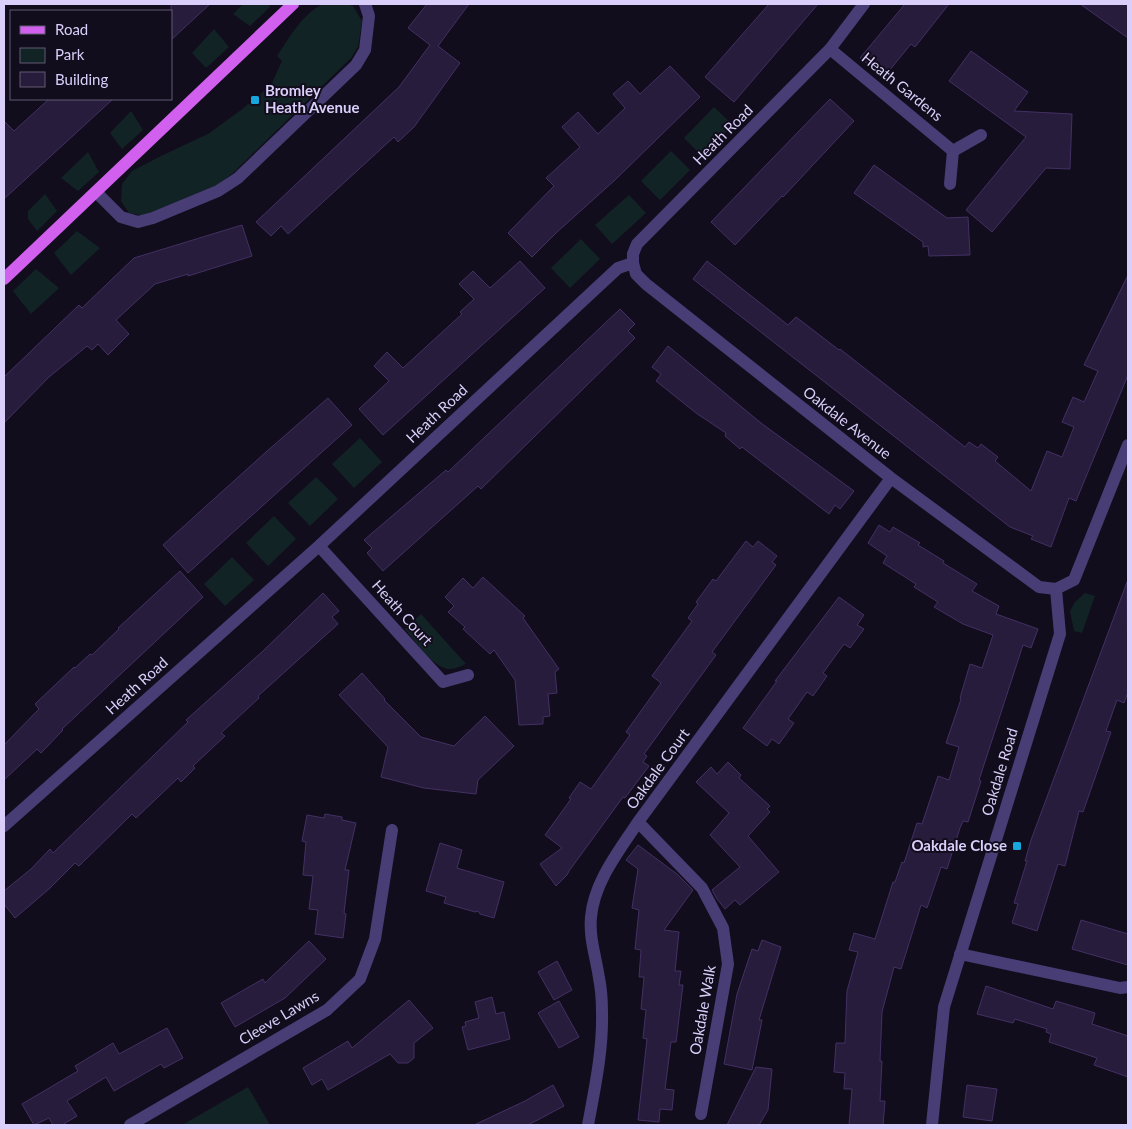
<svg xmlns="http://www.w3.org/2000/svg" width="1132" height="1129" viewBox="0 0 1132 1129" font-family="Lato,sans-serif">
<style>
.green{fill:#112325}
.building{fill:#271c3b;stroke:#433064}
.lines{fill:none;stroke-linecap:round;stroke-linejoin:round}
.minor{stroke:#493d76;stroke-width:12}
.primary{stroke:#d160ee;stroke-width:12}
.poi-dot{fill:#17a7dc;stroke:#120d1c;stroke-width:2}
.labels{text-anchor:middle;stroke-width:4;stroke-linejoin:round;paint-order:stroke}
.street-label{font-size:15px;fill:#dacefa;stroke:#120d1c}
.poi-label{font-size:15px;font-weight:bold;fill:#dacefa;stroke:#120d1c;text-anchor:start}
</style>
<rect width="100%" height="100%" fill="#120d1c"/>
<!-- green -->
<path class="green" d="M243,4H268L270,7L250,26L233,14Z
M323,4H347L353,6L362,21L358,47L351,58L233,173L217,185L145,216L129,213L121,201L122,184L132,171L161,156L208,134L241,110L271,85L282,61L277,56C290,37 302,14 323,4Z
M214,29L229,47L206,68L192,53Z
M714,107L733,125L702,156L684,138Z
M131,111L143,130L122,149L110,133Z
M671,151L690,170L660,200L641,181Z
M88,152L99,172L78,191L61,178Z
M45,194L57,211L37,231L28,219V211Z
M629,195L646,213L612,244L595,225Z
M77,231L100,248L71,275L54,253Z
M581,239L600,259L570,288L551,268Z
M36,269L59,288L31,314L13,291Z
M360,438L382,462L354,488L332,464Z
M316,477L338,499L310,526L288,503Z
M274,516L296,539L268,566L246,543Z
M232,557L254,580L225,606L204,584Z
M1085,593L1095,596L1082,633L1074,631L1070,611L1075,602Z
M421,614L466,664C461,666 455,669 450,669C434,669 415,641 405,629Z
M248,1087L270,1125H182Z"/>
<!-- building -->
<path class="building" d="M171,4H210L171,40Z
M427,4H469L438,46L460,63L414,127L398,142L394,137L288,234L281,226L271,236L256,222L399,87L430,45L408,28Z
M769,4H818L734,102L705,77Z
M905,4H949L915,47L911,44L884,77L860,58Z
M1080,4H1128V38Z
M971,51L1028,92L1014,111L1072,114L1070,169L1046,168L992,232L966,210L1026,137L949,81Z
M670,66L700,97L615,180L556,233L532,257L508,233L554,186L546,178L580,147L562,127L578,112L598,134L625,108L613,94L628,81L640,94Z
M49,99H113L4,199V121L14,131Z
M830,99L854,121L783,197L782,196L735,245L711,222Z
M874,165L947,218L968,217L970,255L929,256L928,246L923,247V242L854,193Z
M242,225L252,256L188,276V274L155,284L116,320L129,334L108,355L98,344L92,350L87,346L49,377L4,423V377L79,305L82,308L134,258Z
M520,261L545,288L383,435L359,409L389,381L374,366L387,352L403,368L462,314L460,312L474,299L459,284L473,271L490,288Z
M707,261L788,325L796,317L839,350L840,349L965,447L969,442L978,448L981,444L998,457L995,461L1031,491L1047,451L1062,457L1074,427L1062,422L1073,397L1084,402L1098,371L1084,365L1128,275V375L1076,501L1069,498L1051,547L1031,539L1033,536L1010,527L693,279Z
M620,309L635,324L628,331L635,338L481,489L478,486L383,571L367,553L372,548L364,540L446,470L448,472Z
M668,346L761,423L854,491L840,509L835,505L829,514L742,447L740,449L725,436L726,433L696,413L656,381L661,374L652,367Z
M328,398L352,425L188,573L163,545L266,452Z
M879,525L890,532L893,527L920,543L918,545L944,561L943,563L977,584L972,591L999,606L996,614L1038,629L1031,648L1023,645L979,780L981,781L968,822L963,821L960,828L947,869L941,867L927,908L921,905L901,969L894,967L882,1012L880,1061H882L880,1101H885L883,1125H849L852,1089H844L845,1073L834,1072L836,1043H845L847,991L858,952L849,950L854,933L875,939L893,882H895L902,862L904,863L917,823L922,824L938,776L949,780L959,747L946,743L961,699L960,698L970,664L982,668L993,635L963,624L934,607L938,602L914,587L916,584L883,563L887,556L868,543Z
M746,541L753,547L758,541L777,556L772,562L776,565L712,652L716,655L644,754L647,756L643,762L649,766L625,798L623,797L569,871L567,875L556,886L540,864L562,848L545,835L571,799L569,798L580,782L591,789L630,735L626,732L661,683L652,676L692,621L688,618L698,604L696,602L713,579L716,581Z
M180,571L203,597L62,729L63,730L41,753L37,749L4,780V745L39,709L35,704L74,667L75,668L90,654L92,655L119,629L118,628Z
M483,577L525,616L523,618L559,669L555,672L557,693L548,694L550,716L543,717V724L519,725L515,680L494,650L490,654L463,629L465,627L448,612L454,606L445,597L463,578L473,588Z
M1127,582L1128,692L1124,703L1117,700L1106,731L1111,732L1083,812L1079,811L1065,866L1058,864L1037,931L1012,923L1018,904L1014,903L1027,861H1025L1031,840Z
M323,593L339,611L332,617L338,624L258,696L259,698L221,733L225,736L193,766L195,768L181,782L178,778L136,818L132,814L79,866L75,863L49,889L15,918L4,904V891L31,869L50,849L53,853L188,722L186,720L263,651Z
M839,597L864,615L857,625L864,629L850,648L844,644L823,673L827,676L813,696L807,692L788,719L794,723L779,744L772,739L767,746L743,728L777,681H775Z
M362,673L385,699L384,700L421,737L454,746L485,716L514,746L478,780L476,794L424,788L381,777L388,747L339,695Z
M728,762L741,775L739,778L770,806L767,809L770,812L748,836L779,872L740,905L735,900L725,909L717,899L712,890L740,867L710,835L729,813L696,782L711,767L717,774Z
M325,814L342,817V820L356,823L345,870H349L344,913L346,914L343,938L315,934L318,910L309,909L313,876L303,875L306,842L302,841L307,815L324,818Z
M440,843L462,850L457,868L504,882L494,918L480,914L478,911L475,912L444,903L446,897L426,891Z
M638,845L677,874L693,890L664,930L679,932L675,971H681L679,985H683L676,1042H671L665,1089L674,1090L672,1110L660,1109L659,1122L638,1120L647,1039L643,1038L646,1010L641,1009L644,977H639L641,950L635,949L639,910L632,908L638,869L626,860Z
M1081,920L1128,934V965L1072,949Z
M762,940L781,947L759,1020H762L752,1070L724,1064L737,994L752,949L758,951Z
M309,941L326,959L285,998L235,1027L221,1003L263,979L265,983Z
M557,961L572,990L554,1000L538,972Z
M986,986L1053,1009L1056,1001L1095,1013L1092,1024L1128,1036V1077L1094,1065L1097,1058L1049,1042L1051,1034L1046,1032L1047,1029L1015,1019L1013,1023L977,1014Z
M492,997L496,1014L504,1012L510,1039L468,1050L462,1027L466,1026L465,1022L479,1018L475,1002Z
M409,1000L433,1028L414,1043V1058L408,1063H398L390,1054L328,1090L322,1079L312,1085L303,1068L348,1041L352,1048Z
M559,1001L579,1037L559,1048L538,1013Z
M167,1028L183,1058L164,1068L161,1064L114,1091L106,1077L67,1101L77,1116L62,1125H53L49,1118L34,1125L22,1104L78,1071L75,1066L113,1043L119,1054Z
M756,1067L772,1069L768,1110L759,1125H727Z
M553,1085L564,1106L528,1125H474L525,1101Z
M967,1085L997,1089L992,1121L963,1117Z"/>
<g class="lines">
<!-- minor -->
<path class="minor" d="M830,49L953,151L981,135
M950,184L953,151
M96,192L121,217L138,222L153,218L218,191L238,178L356,65L365,50L369,16L365,4
M633,263L636,274L646,284L891,478L1039,587L1056,589
M319,546L443,682L468,675
M1056,589L1074,580L1128,445
M638,822L702,888L723,928L728,964L701,1114
M4,826L319,546L618,268L633,263V254L637,244L830,49L864,4
M960,954L1120,988L1128,987
M130,1125L327,1010L360,979L375,939L392,830
M588,1125C595,1087 603,1050 602,1012C602,1001 601,988 599,978C596,957 589,938 591,917C594,882 619,851 638,822L891,478
M932,1125L944,1007L1060,634L1056,589"/>
<!-- primary -->
<path class="primary" d="M4,279L293,4"/>
</g>
<!-- markers -->
<g class="poi-dot">
<rect x="250" y="95" width="10" height="10" rx="2.5"/>
<rect x="1012" y="841" width="10" height="10" rx="2.5"/>
</g>
<g class="labels">
<!-- street labels -->
<g class="street-label">
<text transform="translate(902 87) rotate(39)" y="5">Heath Gardens</text>
<text transform="translate(723 135) rotate(-45)" y="5">Heath Road</text>
<text transform="translate(437 414) rotate(-43)" y="5">Heath Road</text>
<text transform="translate(847 423) rotate(38)" y="5">Oakdale Avenue</text>
<text transform="translate(402 613) rotate(48)" y="5">Heath Court</text>
<text transform="translate(137 686) rotate(-42)" y="5">Heath Road</text>
<text transform="translate(658 769) rotate(-54)" y="5">Oakdale Court</text>
<text transform="translate(1000 772) rotate(-73)" y="5">Oakdale Road</text>
<text transform="translate(703 1010) rotate(-80)" y="5">Oakdale Walk</text>
<text transform="translate(279 1018) rotate(-31)" y="5">Cleeve Lawns</text>
</g>
<!-- poi labels -->
<g class="poi-label">
<text x="265" y="96">Bromley<tspan x="265" dy="17">Heath Avenue</tspan></text>
<text x="1007" y="851" text-anchor="end">Oakdale Close</text>
</g>
</g>
<!-- border -->
<rect width="1132" height="1129" fill="none" stroke="#dacefa" stroke-width="10"/>
<!-- legend -->
<rect x="10" y="10" width="162" height="90" fill="#120d1c" stroke="#625a75"/>
<rect x="20" y="26" width="25" height="8" fill="#d160ee" stroke="#625a75"/>
<text x="55" y="35" font-size="15" fill="#dacefa">Road</text>
<rect x="20" y="48" width="25" height="15" fill="#112325" stroke="#625a75"/>
<text x="55" y="60" font-size="15" fill="#dacefa">Park</text>
<rect x="20" y="72" width="25" height="15" fill="#271c3b" stroke="#625a75"/>
<text x="55" y="85" font-size="15" fill="#dacefa">Building</text>
</svg>
